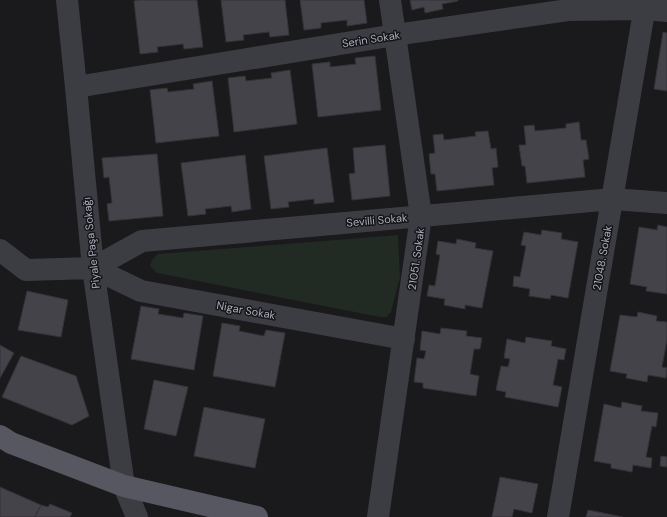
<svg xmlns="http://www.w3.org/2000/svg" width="667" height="517" viewBox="0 0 667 517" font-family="'DM Sans',sans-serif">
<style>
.green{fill:#212a23}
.building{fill:#444349;stroke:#343338}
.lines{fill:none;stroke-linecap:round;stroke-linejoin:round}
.minor{stroke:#3c3c43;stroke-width:22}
.major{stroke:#565760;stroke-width:22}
.labels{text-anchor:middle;stroke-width:3;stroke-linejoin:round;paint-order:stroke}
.street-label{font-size:11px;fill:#abaebc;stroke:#151417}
</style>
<rect width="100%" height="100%" fill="#1a191c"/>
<!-- green -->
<path class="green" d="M398,235L400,277L391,312L387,317H380L157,273L150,266L152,260L158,254Z"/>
<!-- building -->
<path class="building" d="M139,0H197L203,47L184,49L183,44L157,47L158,52L140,54L134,1Z
M221,0H285L289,35L270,37L269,32L243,35L244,40L226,42Z
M300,0H364L367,23L347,26V20L321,23V28L304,30Z
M410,0H458V1L442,4L443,9L425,13L424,7L412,10Z
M663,32L667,33V91L654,89Z
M375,56L381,110L318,117L312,64L330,62V67L356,64L355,58Z
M290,70L297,124L234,132L228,78L245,76L246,81L272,78L271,73Z
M212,81L219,136L156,143L150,90L167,88L168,92L194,89L193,84Z
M579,122L581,140H586L589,159L583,160L585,177L527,183L525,166H522L519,145H526L524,126L534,125L535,131L566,128V124Z
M488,131L491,149L496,148L498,167L492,168L494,185L437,191L435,174H431L429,154L435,153L433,135L443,134L444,140L476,136L475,132Z
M385,145L390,196L352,200L349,174L355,173L353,148Z
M327,148L334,202L314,204V199L288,202L289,207L271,209L264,156Z
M157,154L163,216L109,221L107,204L112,203L109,177L104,178L102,158Z
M245,155L251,209L232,212L231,206L205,209L206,214L188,216L181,163Z
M658,225L667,227V294L646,291L647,287L630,284L639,227L657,230Z
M542,230L562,233L561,239L578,242L568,298L551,295L550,299L529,296L530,289L513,286L514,276L520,277L526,246L521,245L524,232L541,235Z
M457,239L476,243L475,248L493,251L482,308L465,305V309L444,305L445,299L427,296L429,285L435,286L440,255L436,254L438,241L456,244Z
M27,291L68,300L61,337L18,330Z
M141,306L159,309L158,314L183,318L184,313L203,316L194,370L131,359Z
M638,312L657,316L656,321L667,322V340L662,367L667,368L666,378L648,375L647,382L626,378L627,374L610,371L620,315L637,317Z
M222,323L240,326L239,331L264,336L266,330L285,333L275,387L213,376Z
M441,328L467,331L466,336L482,338L480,349H474L470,374L479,376L476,396L423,388V383L414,382L417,358L424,359L426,351L420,350L422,331L440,334Z
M526,337L552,341L551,346L566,349L564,360L558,359L553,385L562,387L558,407L505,397L506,392L496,390L501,366L508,367L510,359L504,358L507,339L525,343Z
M0,345L14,353L0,378Z
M21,356L76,376L89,416L72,425L2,397Z
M154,380L188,387L176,436L144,429Z
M622,402L642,406L641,411L658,413L656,427L652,426L646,457L652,458L651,468L633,465L632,472L611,468V464L594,461L604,404L621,408Z
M204,407L265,419L255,468L194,456Z
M661,456L667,457V467L660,466Z
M500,477L538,484L532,513L514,509L512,517H492Z
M0,487L41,505L35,517H0Z
M50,504L72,513L70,517H35L41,505L48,507Z
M588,510L623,517H586Z"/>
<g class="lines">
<!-- minor -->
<path class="minor" d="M67,0L76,87L93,268L124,486L137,517
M76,87L395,35L568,10L645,9L667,11
M0,250L26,270L93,268L142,241L613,199L667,203
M93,268L141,291L404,339
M378,517L421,216L390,0
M558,517L646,0"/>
<!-- major -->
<path class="major" d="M0,436L11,443L124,486L257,517"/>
</g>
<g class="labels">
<!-- street labels -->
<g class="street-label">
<text transform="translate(371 39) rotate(-9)" y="4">Serin Sokak</text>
<text transform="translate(377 220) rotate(-5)" y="4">Sevilli Sokak</text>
<text transform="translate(91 243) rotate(-96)" y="4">Piyale Paşa Sokağı</text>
<text transform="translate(602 258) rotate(-80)" y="4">21048. Sokak</text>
<text transform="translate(416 259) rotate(-82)" y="4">21051. Sokak</text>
<text transform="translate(246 310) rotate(10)" y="4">Nigar Sokak</text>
</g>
</g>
</svg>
